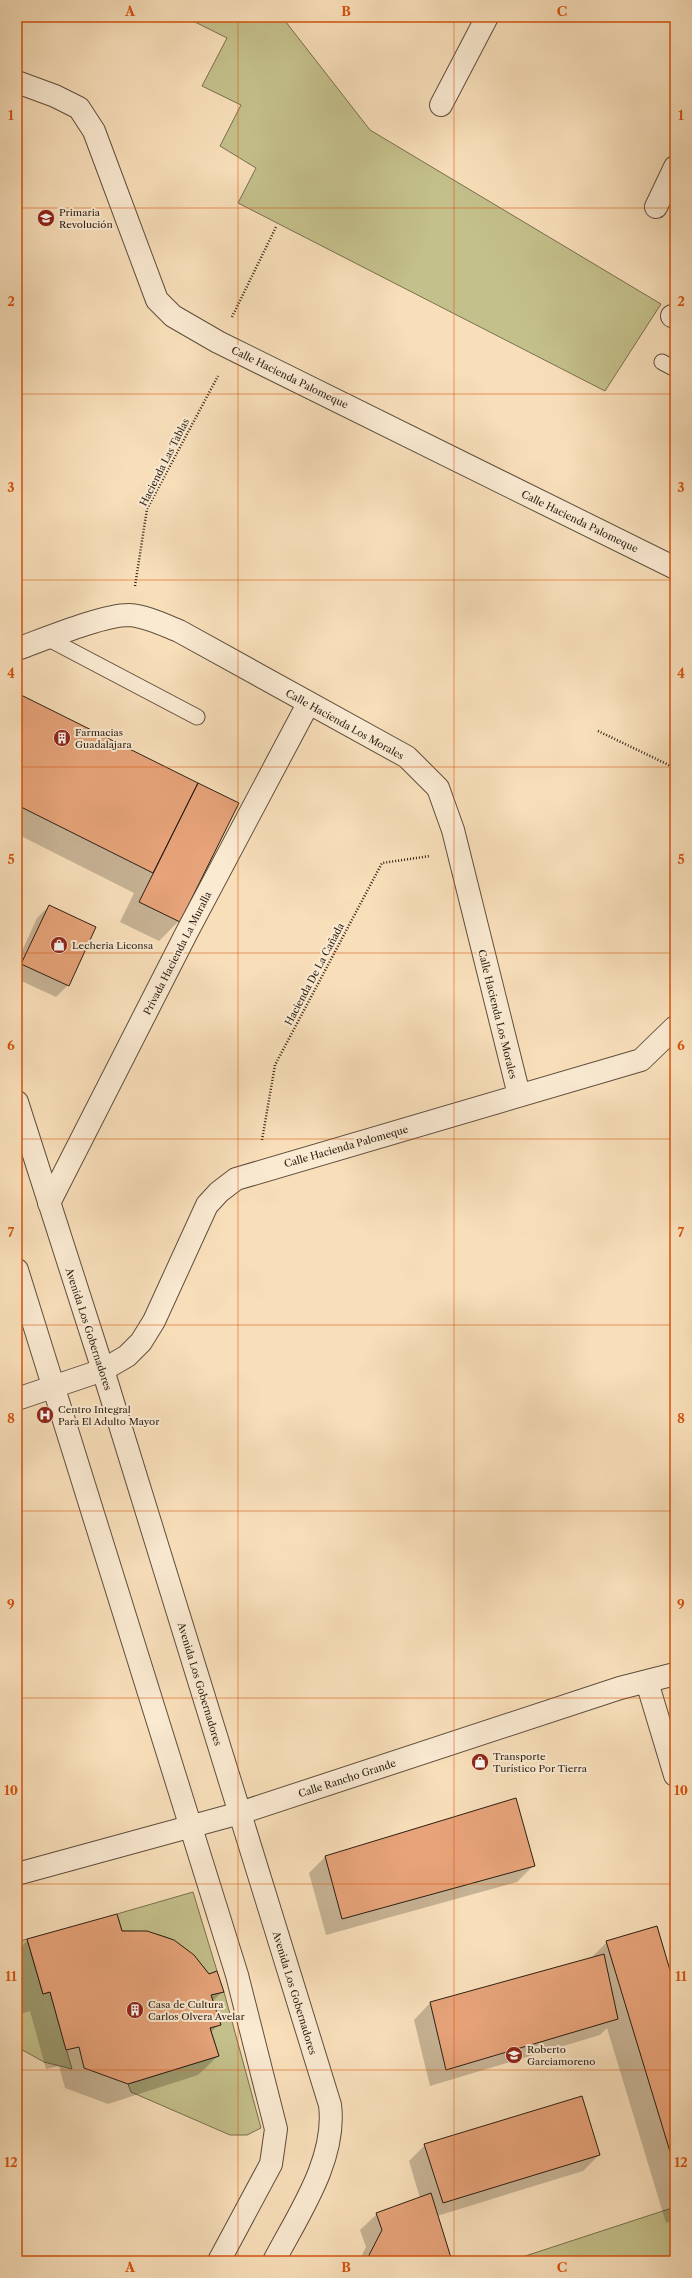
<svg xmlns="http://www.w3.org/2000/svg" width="692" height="2278" viewBox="0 0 692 2278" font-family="'Libre Caslon Text',serif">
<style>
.green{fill:#c4c08b;stroke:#786f4f}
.shadow{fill:#0003}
.building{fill:#e7a379;stroke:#2c1e13}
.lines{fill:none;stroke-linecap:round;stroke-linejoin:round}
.service-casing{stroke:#5f4e3d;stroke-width:17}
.minor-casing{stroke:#5f4e3d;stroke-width:24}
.tertiary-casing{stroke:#5f4e3d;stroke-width:24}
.path{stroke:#2c1e13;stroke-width:2.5;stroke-dasharray:1 2;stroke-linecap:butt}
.service{stroke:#faead2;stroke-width:15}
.minor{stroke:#faead2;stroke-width:22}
.tertiary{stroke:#faead2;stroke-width:22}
.grid{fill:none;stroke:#d5530d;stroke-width:1;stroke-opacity:0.55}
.labels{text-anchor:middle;stroke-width:4;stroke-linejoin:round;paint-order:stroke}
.poi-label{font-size:10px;fill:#2c1e13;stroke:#faead2;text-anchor:start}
.street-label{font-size:10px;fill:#2c1e13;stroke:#faead2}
.neatline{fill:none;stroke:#d5530d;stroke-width:1.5}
.grid-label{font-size:13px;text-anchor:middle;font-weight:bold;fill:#d5530d}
</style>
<rect width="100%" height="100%" fill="#f8dfba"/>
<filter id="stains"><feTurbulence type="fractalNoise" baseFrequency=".005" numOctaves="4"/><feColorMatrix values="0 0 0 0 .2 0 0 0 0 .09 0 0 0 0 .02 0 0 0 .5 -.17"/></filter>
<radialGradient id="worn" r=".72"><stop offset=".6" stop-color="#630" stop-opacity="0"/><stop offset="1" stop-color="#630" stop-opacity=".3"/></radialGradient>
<!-- green -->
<path class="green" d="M185,17H282L370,130L661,304L605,391L238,203L256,168L220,146L241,105L202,86L227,38Z
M193,1892L217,1971L209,1974C183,1940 165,1931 122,1931L117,1914Z
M27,1939L43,1994L50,1992L72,2069L44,2062L17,2047V1942Z
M224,1992L261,2128L247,2135H230L131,2092L128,2084L219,2056L210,2028L220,2025L211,1995Z
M675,2207V2261H510Z"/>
<!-- shadow -->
<path class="shadow" d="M17,694L237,804L179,921L159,941L120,922L134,893L17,834Z
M49,906L68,985L56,997L17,979V962L37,918Z
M326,1856L534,1865L517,1882L326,1935L309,1873Z
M121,1932L222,1992L212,2002L219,2024L210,2033L218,2056L198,2075L108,2104L65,2088L59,2066L46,2069L30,2011L23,2013L17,1992V1951L28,1940Z
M607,1942L675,1990V2220L666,2223L607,2028L600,2035L430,2086L414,2020L430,2003L590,1959Z
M425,2145L599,2155L583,2171L437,2216L451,2261H359L366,2247L360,2230L377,2214L420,2198L409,2161Z"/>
<!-- building -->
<path class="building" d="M17,693L198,783L153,873L17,805Z
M198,783L239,803L180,922L139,902Z
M49,905L96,927L69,986L21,964Z
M516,1798L535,1866L342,1919L325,1856Z
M117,1914L122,1931H147L174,1940L194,1955L209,1974L217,1971L224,1992L211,1995L221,2025L210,2028L219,2056L128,2084L84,2068L79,2047L66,2050L50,1992L43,1994L27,1939Z
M657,1926L675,1987V2168L606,1941Z
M604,1954L618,2019L446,2070L430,2002Z
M582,2096L600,2155L443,2203L424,2144Z
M431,2193L452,2261H366L382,2230L376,2213Z"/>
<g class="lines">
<defs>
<path id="service" d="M662,362L675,369
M47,638L197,717"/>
<path id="minor" d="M17,82L55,96L79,108L94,131L157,300L173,316L218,342L675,568
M441,105L487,17
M656,207L675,167
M672,316L675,317
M17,649C45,639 102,615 129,615C146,616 164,625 179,631L407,757L438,788L453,830L519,1095
M49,1203L187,932L308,704
M17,1399L103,1370L127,1356L141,1342L154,1321L207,1205L219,1192L236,1179L641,1060L675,1027
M647,1682L675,1775
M17,1874L240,1813L620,1688L675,1674"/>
<path id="tertiary" d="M17,1102L103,1370L330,2105C337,2159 298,2215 274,2261
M17,1270L237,1975L276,2129L271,2164L219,2261"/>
</defs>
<!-- service casing -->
<use href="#service" class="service-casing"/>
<!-- minor casing -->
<use href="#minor" class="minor-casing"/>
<!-- tertiary casing -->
<use href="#tertiary" class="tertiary-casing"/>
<!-- path -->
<path class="path" d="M232,317L276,227
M135,586L147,509L218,376
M598,731L675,768
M262,1140L275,1065L382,863L430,856"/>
<!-- service -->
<use href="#service" class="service"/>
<!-- minor -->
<use href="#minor" class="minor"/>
<!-- tertiary -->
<use href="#tertiary" class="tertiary"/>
</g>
<!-- grid -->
<path class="grid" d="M238,17V2261M454,17V2261M17,208H675M17,394H675M17,580H675M17,767H675M17,953H675M17,1139H675M17,1325H675M17,1511H675M17,1698H675M17,1884H675M17,2070H675"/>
<!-- icons -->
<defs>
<symbol id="school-disc" viewBox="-11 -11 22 22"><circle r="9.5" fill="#8f2418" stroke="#faead2"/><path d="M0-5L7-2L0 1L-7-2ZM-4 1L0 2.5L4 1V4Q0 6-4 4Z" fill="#fff"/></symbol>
<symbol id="building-disc" viewBox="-11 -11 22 22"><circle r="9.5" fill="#8f2418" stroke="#faead2"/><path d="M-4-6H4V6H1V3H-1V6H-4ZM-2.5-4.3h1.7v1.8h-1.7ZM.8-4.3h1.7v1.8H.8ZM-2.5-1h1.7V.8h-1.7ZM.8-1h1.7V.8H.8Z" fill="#fff"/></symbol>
<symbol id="shop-disc" viewBox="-11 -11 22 22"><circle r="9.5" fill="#8f2418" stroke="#faead2"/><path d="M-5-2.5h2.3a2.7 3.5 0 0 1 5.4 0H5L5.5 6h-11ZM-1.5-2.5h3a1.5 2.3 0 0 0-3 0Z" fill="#fff"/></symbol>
<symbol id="hospital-disc" viewBox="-11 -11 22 22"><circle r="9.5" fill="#8f2418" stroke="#faead2"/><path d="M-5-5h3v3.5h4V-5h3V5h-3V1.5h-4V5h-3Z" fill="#fff"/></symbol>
</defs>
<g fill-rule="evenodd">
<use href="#school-disc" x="36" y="208" width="20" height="20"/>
<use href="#building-disc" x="52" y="728" width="20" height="20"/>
<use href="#shop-disc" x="49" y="935" width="20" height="20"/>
<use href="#hospital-disc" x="35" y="1405" width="20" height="20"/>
<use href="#shop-disc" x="470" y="1752" width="20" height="20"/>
<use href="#building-disc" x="125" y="2000" width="20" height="20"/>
<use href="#school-disc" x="504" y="2045" width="20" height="20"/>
</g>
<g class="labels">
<!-- poi labels -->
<g class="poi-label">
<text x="59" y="216">Primaria<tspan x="59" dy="12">Revolución</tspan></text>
<text x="75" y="736">Farmacias<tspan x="75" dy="12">Guadalajara</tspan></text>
<text x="72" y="949">Lecheria Liconsa</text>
<text x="58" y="1413">Centro Integral<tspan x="58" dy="12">Para El Adulto Mayor</tspan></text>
<text x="493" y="1760">Transporte<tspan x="493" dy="12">Turístico Por Tierra</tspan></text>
<text x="148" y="2008">Casa de Cultura<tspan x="148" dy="12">Carlos Olvera Avelar</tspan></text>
<text x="527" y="2053">Roberto<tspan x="527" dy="12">Garciamoreno</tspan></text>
</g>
<!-- street labels -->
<g class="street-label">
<text transform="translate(290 377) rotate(26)" y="4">Calle Hacienda Palomeque</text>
<text transform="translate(164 462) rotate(-63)" y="4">Hacienda Las Tablas</text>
<text transform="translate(580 521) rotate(26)" y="4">Calle Hacienda Palomeque</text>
<text transform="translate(345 724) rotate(29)" y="4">Calle Hacienda Los Morales</text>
<text transform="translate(177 953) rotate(-63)" y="4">Privada Hacienda La Muralla</text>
<text transform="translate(314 974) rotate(-62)" y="4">Hacienda De La Cañada</text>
<text transform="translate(498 1014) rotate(76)" y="4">Calle Hacienda Los Morales</text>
<text transform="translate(346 1146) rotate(-16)" y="4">Calle Hacienda Palomeque</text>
<text transform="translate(89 1329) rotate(72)" y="4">Avenida Los Gobernadores</text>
<text transform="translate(200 1684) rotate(73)" y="4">Avenida Los Gobernadores</text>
<text transform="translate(347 1778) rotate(-18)" y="4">Calle Rancho Grande</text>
<text transform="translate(295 1993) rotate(73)" y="4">Avenida Los Gobernadores</text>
</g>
</g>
<!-- margin -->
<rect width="692" height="2278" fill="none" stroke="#f8dfba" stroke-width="44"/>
<rect x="22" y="22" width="648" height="2234" class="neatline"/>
<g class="grid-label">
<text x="130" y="16">A</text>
<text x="346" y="16">B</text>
<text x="562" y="16">C</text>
<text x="11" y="120">1</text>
<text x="681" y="120">1</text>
<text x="11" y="306">2</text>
<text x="681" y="306">2</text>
<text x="11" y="492">3</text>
<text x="681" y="492">3</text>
<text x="11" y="678">4</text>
<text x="681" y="678">4</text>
<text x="11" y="864">5</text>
<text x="681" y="864">5</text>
<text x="11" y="1050">6</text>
<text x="681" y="1050">6</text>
<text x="11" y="1237">7</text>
<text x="681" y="1237">7</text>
<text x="11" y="1423">8</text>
<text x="681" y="1423">8</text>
<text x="11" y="1609">9</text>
<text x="681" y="1609">9</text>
<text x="11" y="1795">10</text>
<text x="681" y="1795">10</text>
<text x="11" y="1981">11</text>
<text x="681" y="1981">11</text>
<text x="11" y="2167">12</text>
<text x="681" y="2167">12</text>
<text x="130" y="2272">A</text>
<text x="346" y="2272">B</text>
<text x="562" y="2272">C</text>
</g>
<rect width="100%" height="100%" filter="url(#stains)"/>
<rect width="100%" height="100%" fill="url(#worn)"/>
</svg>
